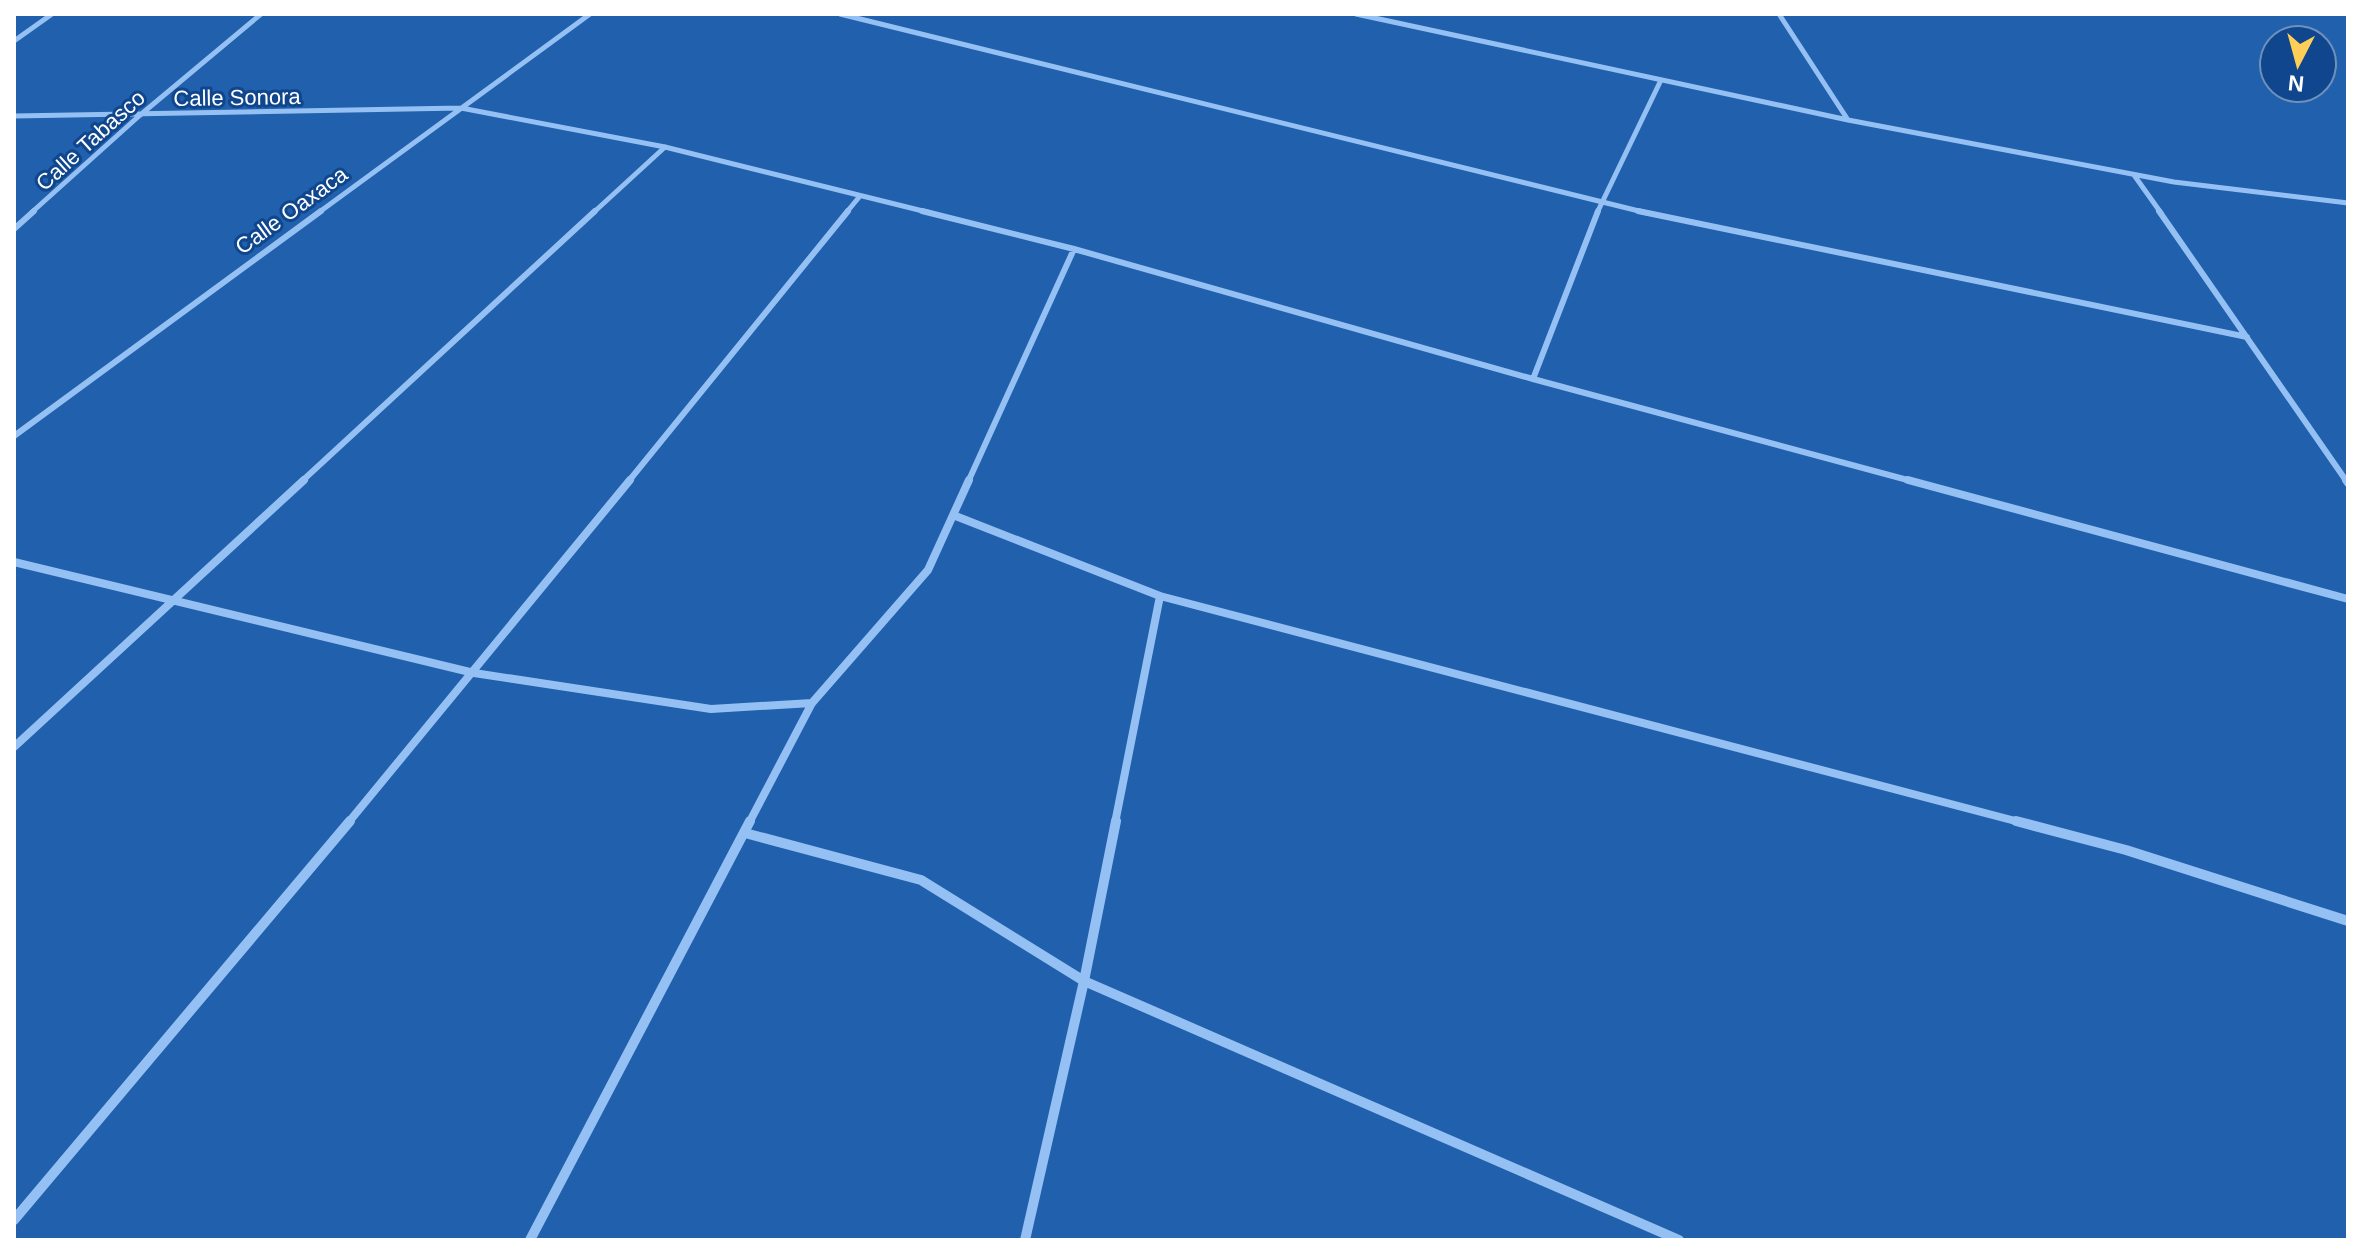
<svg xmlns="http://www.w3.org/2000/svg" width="2362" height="1254" viewBox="0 0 2362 1254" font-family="Arial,sans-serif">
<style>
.green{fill:#2060ac;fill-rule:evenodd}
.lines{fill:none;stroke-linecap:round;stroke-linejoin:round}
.street-far3{stroke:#95c0f3;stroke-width:5}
.street-far2{stroke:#95c0f3;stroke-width:6}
.street-far1{stroke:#95c0f3;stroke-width:8}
.street{stroke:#95c0f3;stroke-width:10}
.labels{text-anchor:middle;stroke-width:6;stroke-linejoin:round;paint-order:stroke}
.far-street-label{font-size:22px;fill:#fff;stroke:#0f468d}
</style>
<rect width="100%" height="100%" fill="#0f468d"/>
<!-- green -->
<path class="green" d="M14,14H2348V1240H14ZM2274,40H2322V88H2274Z"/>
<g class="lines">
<!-- street-far3 -->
<path class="street-far3" d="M840,14L1647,213
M1356,14L1848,120L2174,182L2348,203
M1779,14L1848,120
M14,41L52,14
M14,116L461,108L665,147L931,213
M2134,175L2161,213
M31,213L139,116L261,14
M318,213L590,14
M593,213L665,147
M846,213L860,196
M1597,213L1661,80"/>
<!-- street-far2 -->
<path class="street-far2" d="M922,211L1074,249L1533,379L1915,482
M1638,211L2247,337
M2159,211L2347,482
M14,229L34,211
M1533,379L1598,211
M14,436L321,211
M301,482L595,211
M628,482L848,211
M968,482L1074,249"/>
<!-- street-far1 -->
<path class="street-far1" d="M1908,480L2348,599
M2346,480L2348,483
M953,515L1160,596L2023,823
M14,562L474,673L711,709L812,703
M14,747L304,480
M348,823L630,480
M749,823L812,703L928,570L969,480
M1115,823L1160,596"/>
<!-- street -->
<path class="street" d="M2016,821L2126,850L2348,921
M745,833L921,880L1084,981L1679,1240
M14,1220L350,821
M530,1240L750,821
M1025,1240L1084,981L1116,821"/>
</g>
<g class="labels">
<!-- far-street labels -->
<g class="far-street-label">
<text transform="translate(237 97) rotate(-1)" y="8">Calle Sonora</text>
<text transform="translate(90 140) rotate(-42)" y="8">Calle Tabasco</text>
<text transform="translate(291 210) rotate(-36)" y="8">Calle Oaxaca</text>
</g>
</g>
<!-- border -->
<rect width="2362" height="1254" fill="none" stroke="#ffffff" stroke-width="32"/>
<!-- north arrow -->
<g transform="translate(2298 64) rotate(186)"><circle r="38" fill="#0f468d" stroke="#6f90bb" stroke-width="2"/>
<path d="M0-6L14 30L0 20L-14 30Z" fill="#ffce57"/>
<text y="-12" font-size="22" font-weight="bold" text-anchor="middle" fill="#ffffff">N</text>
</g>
</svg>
